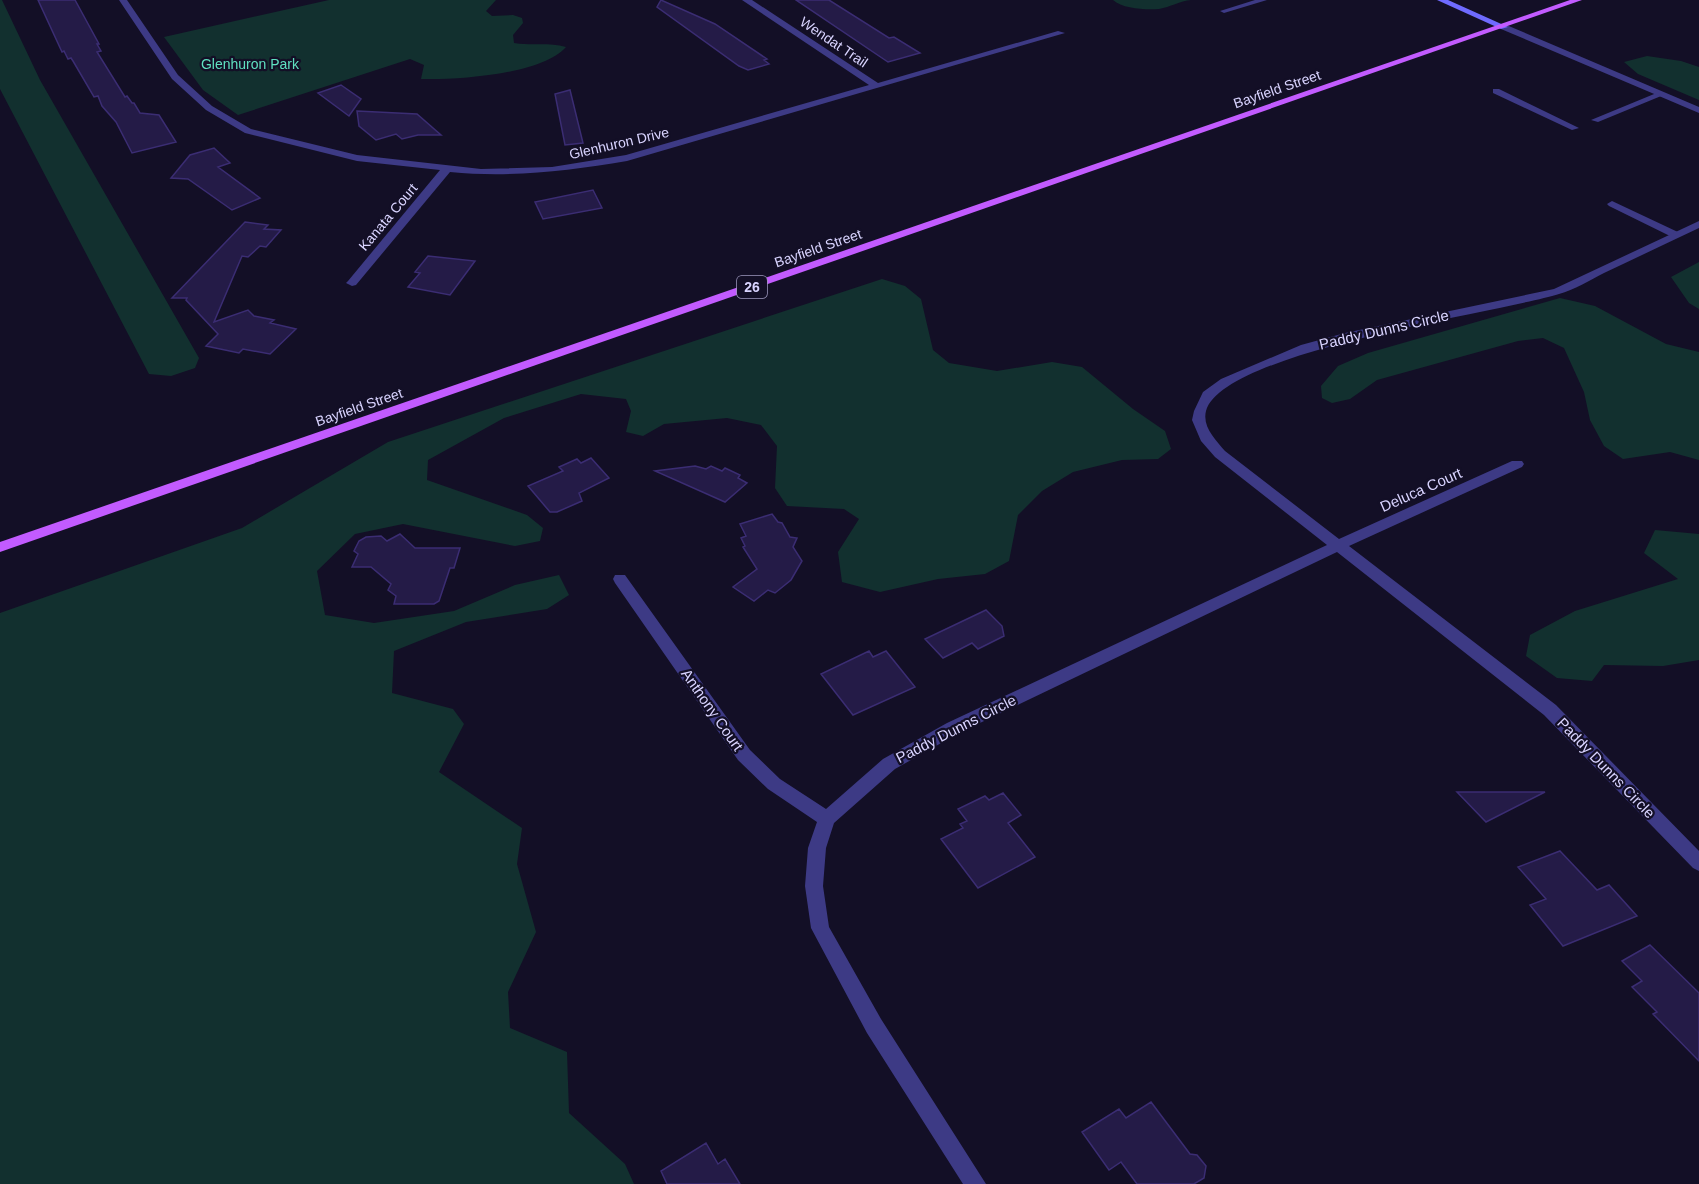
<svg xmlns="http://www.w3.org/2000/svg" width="1699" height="1184" viewBox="0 0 1699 1184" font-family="Helvetica,sans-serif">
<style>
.green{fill:#12302f}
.building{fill:#241b47;stroke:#3b2d73;stroke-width:1.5}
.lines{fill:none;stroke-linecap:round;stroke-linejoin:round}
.lane{fill:#3d3a85;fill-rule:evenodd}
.street{fill:#3d3a85;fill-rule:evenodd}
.secondary{fill:#6f6bff;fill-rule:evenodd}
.primary{fill:#c25bff;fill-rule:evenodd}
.labels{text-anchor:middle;stroke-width:4.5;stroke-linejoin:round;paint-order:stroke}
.far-street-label{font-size:14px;fill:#d9d4ff;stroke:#130f26}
.far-park-label{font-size:14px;fill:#5fe0c0;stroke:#130f26}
.shield{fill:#130f26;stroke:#9e99be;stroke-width:1.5}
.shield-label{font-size:14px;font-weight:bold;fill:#d9d4ff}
.street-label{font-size:15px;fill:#d9d4ff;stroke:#130f26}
</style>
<rect width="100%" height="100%" fill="#130f26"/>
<!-- green -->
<path class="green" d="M0,0H2L40,80L199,358L195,368L171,376L149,374L0,89Z
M329,0H496L486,11L492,16L513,15L522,18L523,23L513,35L514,43C532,46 549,42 566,47C541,75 457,80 421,79L424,65L410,59L238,115L203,90L164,37Z
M1113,0H1191C1180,1 1170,7 1159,9C1146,10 1123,9 1113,0Z
M1647,56L1681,61L1699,67V100L1638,74L1624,62Z
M1699,262V309L1689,303L1671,277Z
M882,279L905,286L921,299L933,350L949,363L997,371L1052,362L1082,367L1133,409L1165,431L1171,449L1158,459L1122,460L1073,472L1042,491L1018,515L1009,561L985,574L938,579L880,592L842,582L838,552L859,519L844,509L787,506L775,488L777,446L761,425L727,418L664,424L643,436L626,432L631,411L626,399L581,394L504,418L428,460L427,480L527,515L543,528L540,541L515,546L403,524L355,534L317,571L325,615L374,623L454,611L515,585L559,575L569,595L547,609L466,622L394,651L392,693L453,709L464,724L439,772L522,828L517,864L536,932L508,992L510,1028L567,1052L569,1113L625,1164L634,1184H0V613L242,528L388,442Z
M1560,298L1595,306L1666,344L1699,352V460L1670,452L1623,459L1604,446L1590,420L1584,392L1564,348L1543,338L1518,341L1377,380L1350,399L1332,403L1322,398L1321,386L1338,366L1368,353Z
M1655,530L1699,534V660L1663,666L1604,665L1592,681L1557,678L1526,656L1530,635L1575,611L1678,579L1644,553Z"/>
<!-- building -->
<path class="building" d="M38,0H75L99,44H97L101,51L97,52L125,97L127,96L132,103H134L140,113L159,115L176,142L132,153L116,122L102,106L98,96L94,97L73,61L71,58L68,59L64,51L62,52Z
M661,0L715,24L767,59L764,60L769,64L748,70L739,66L657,7Z
M796,0H829L889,38L894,37L920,53L888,62Z
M341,85L361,99L349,116L318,93Z
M570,90L583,143L565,145L555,94Z
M357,111L417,114L441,135H418L402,139L396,134L376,140L359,126Z
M214,148L230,163L218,167L260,198L232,210L188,179L171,178L190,155Z
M593,190L602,208L543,219L535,202Z
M245,222L268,225L264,229L281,230L266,247L260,246L248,257L242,256L214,322L248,310L254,316L274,320L270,323L296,329L270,354L243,349L239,353L206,346L218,334L186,300L187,298H172Z
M428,256L475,261L450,295L408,287L420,273L415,272Z
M591,458L609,478L579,493L582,501L557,512H550L528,486L563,471L559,467L577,459L581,463Z
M695,466L706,469L711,466L722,471L725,468L740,475L738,478L747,483L725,502L655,471Z
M772,514L778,522L782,523L790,537L797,538L793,547L802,561L791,580L775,593L768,590L754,601L733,587L757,569L743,547L745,546L741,538L746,536L740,524Z
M400,534L415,548H460L454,568H450L439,601L434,604H394L396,596L388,590L391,584L371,567H352L358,554L354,551L359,541L366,537L381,536L387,541Z
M986,610L1002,626L1004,636L978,649L972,643L943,658L925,639Z
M869,651L873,657L886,651L915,687L853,715L821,674Z
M1457,792H1545L1486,822Z
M1003,793L1021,815L1008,823L1035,857L978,888L941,839L963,828L960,824L967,821L958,809L985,796L989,800Z
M1560,851L1597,890L1609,885L1637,916L1563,946L1530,905L1546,899L1518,867Z
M1650,945L1699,993V1061L1653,1014L1657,1012L1632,987L1642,981L1622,961Z
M1151,1102L1190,1154L1197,1155L1206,1166L1204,1178L1194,1184H1137L1121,1162L1109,1170L1082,1132L1119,1109L1126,1118Z
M706,1143L718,1164L725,1159L740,1184H667L661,1171Z"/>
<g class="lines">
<!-- lane -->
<path class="lane" d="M1255,0H1267L1224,13L1220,11Z
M1493,89H1499L1579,128L1572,130L1493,93Z
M1659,92L1666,94L1598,122L1591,120Z
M1612,201L1680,233L1681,235L1676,238L1672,237L1609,206L1607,204Z"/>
<!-- street -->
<path class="street" d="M119,0H127L178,75L212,106L251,129L357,155L481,169L552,167L626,155L869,85L742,0H752L878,83L1058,31L1065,33L627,161C568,171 510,178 450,172L356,285L352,286L346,283L348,281L440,170L357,161L245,133L206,110L172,79Z
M1504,24L1699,107V113L1501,29L1500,27Z
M1699,221V228C1667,243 1636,258 1604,273C1590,280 1574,290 1559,294C1497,313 1223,351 1206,411C1202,427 1216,440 1225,451L1339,539L1512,461H1522L1524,464L1522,467L1349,546L1556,705L1699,851V871L1693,868L1544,715L1337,552L959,733L895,769L834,823L826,848L823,886L829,927L881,1019L986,1184H963L867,1033L811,928L805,886L808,848L817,822L768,789L738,760L615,583L613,579L615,575H625L750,750L780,779L826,809L883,759L947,723L1327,545L1215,457L1201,441L1192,420L1194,411L1203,392L1221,379L1301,345L1345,333L1554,289Z"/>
<!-- secondary -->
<path class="secondary" d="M1437,0H1448L1508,27L1501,29Z"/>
<!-- primary -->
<path class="primary" d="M1570,0H1582L0,552V542Z"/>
</g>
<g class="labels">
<!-- far-street labels -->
<g class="far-street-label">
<text transform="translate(834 42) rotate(34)" y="5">Wendat Trail</text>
<text transform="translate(1277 89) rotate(-19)" y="5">Bayfield Street</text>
<text transform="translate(619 143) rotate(-13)" y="5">Glenhuron Drive</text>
<text transform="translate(388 217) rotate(-50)" y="5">Kanata Court</text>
<text transform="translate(818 248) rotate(-19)" y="5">Bayfield Street</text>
<text transform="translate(359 407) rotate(-19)" y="5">Bayfield Street</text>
</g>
<!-- far-park labels -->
<g class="far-park-label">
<text x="250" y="69">Glenhuron Park</text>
</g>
<!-- shield labels -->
<rect class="shield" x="737" y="276" width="30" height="22" rx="4.5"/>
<g class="shield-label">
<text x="752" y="292">26</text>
</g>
<!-- street labels -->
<g class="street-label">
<text transform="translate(1384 330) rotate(-13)" y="5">Paddy Dunns Circle</text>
<text transform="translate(1421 490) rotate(-24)" y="5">Deluca Court</text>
<text transform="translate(712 710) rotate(55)" y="5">Anthony Court</text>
<text transform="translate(956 729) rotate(-27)" y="5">Paddy Dunns Circle</text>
<text transform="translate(1606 768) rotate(46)" y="5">Paddy Dunns Circle</text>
</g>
</g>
</svg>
